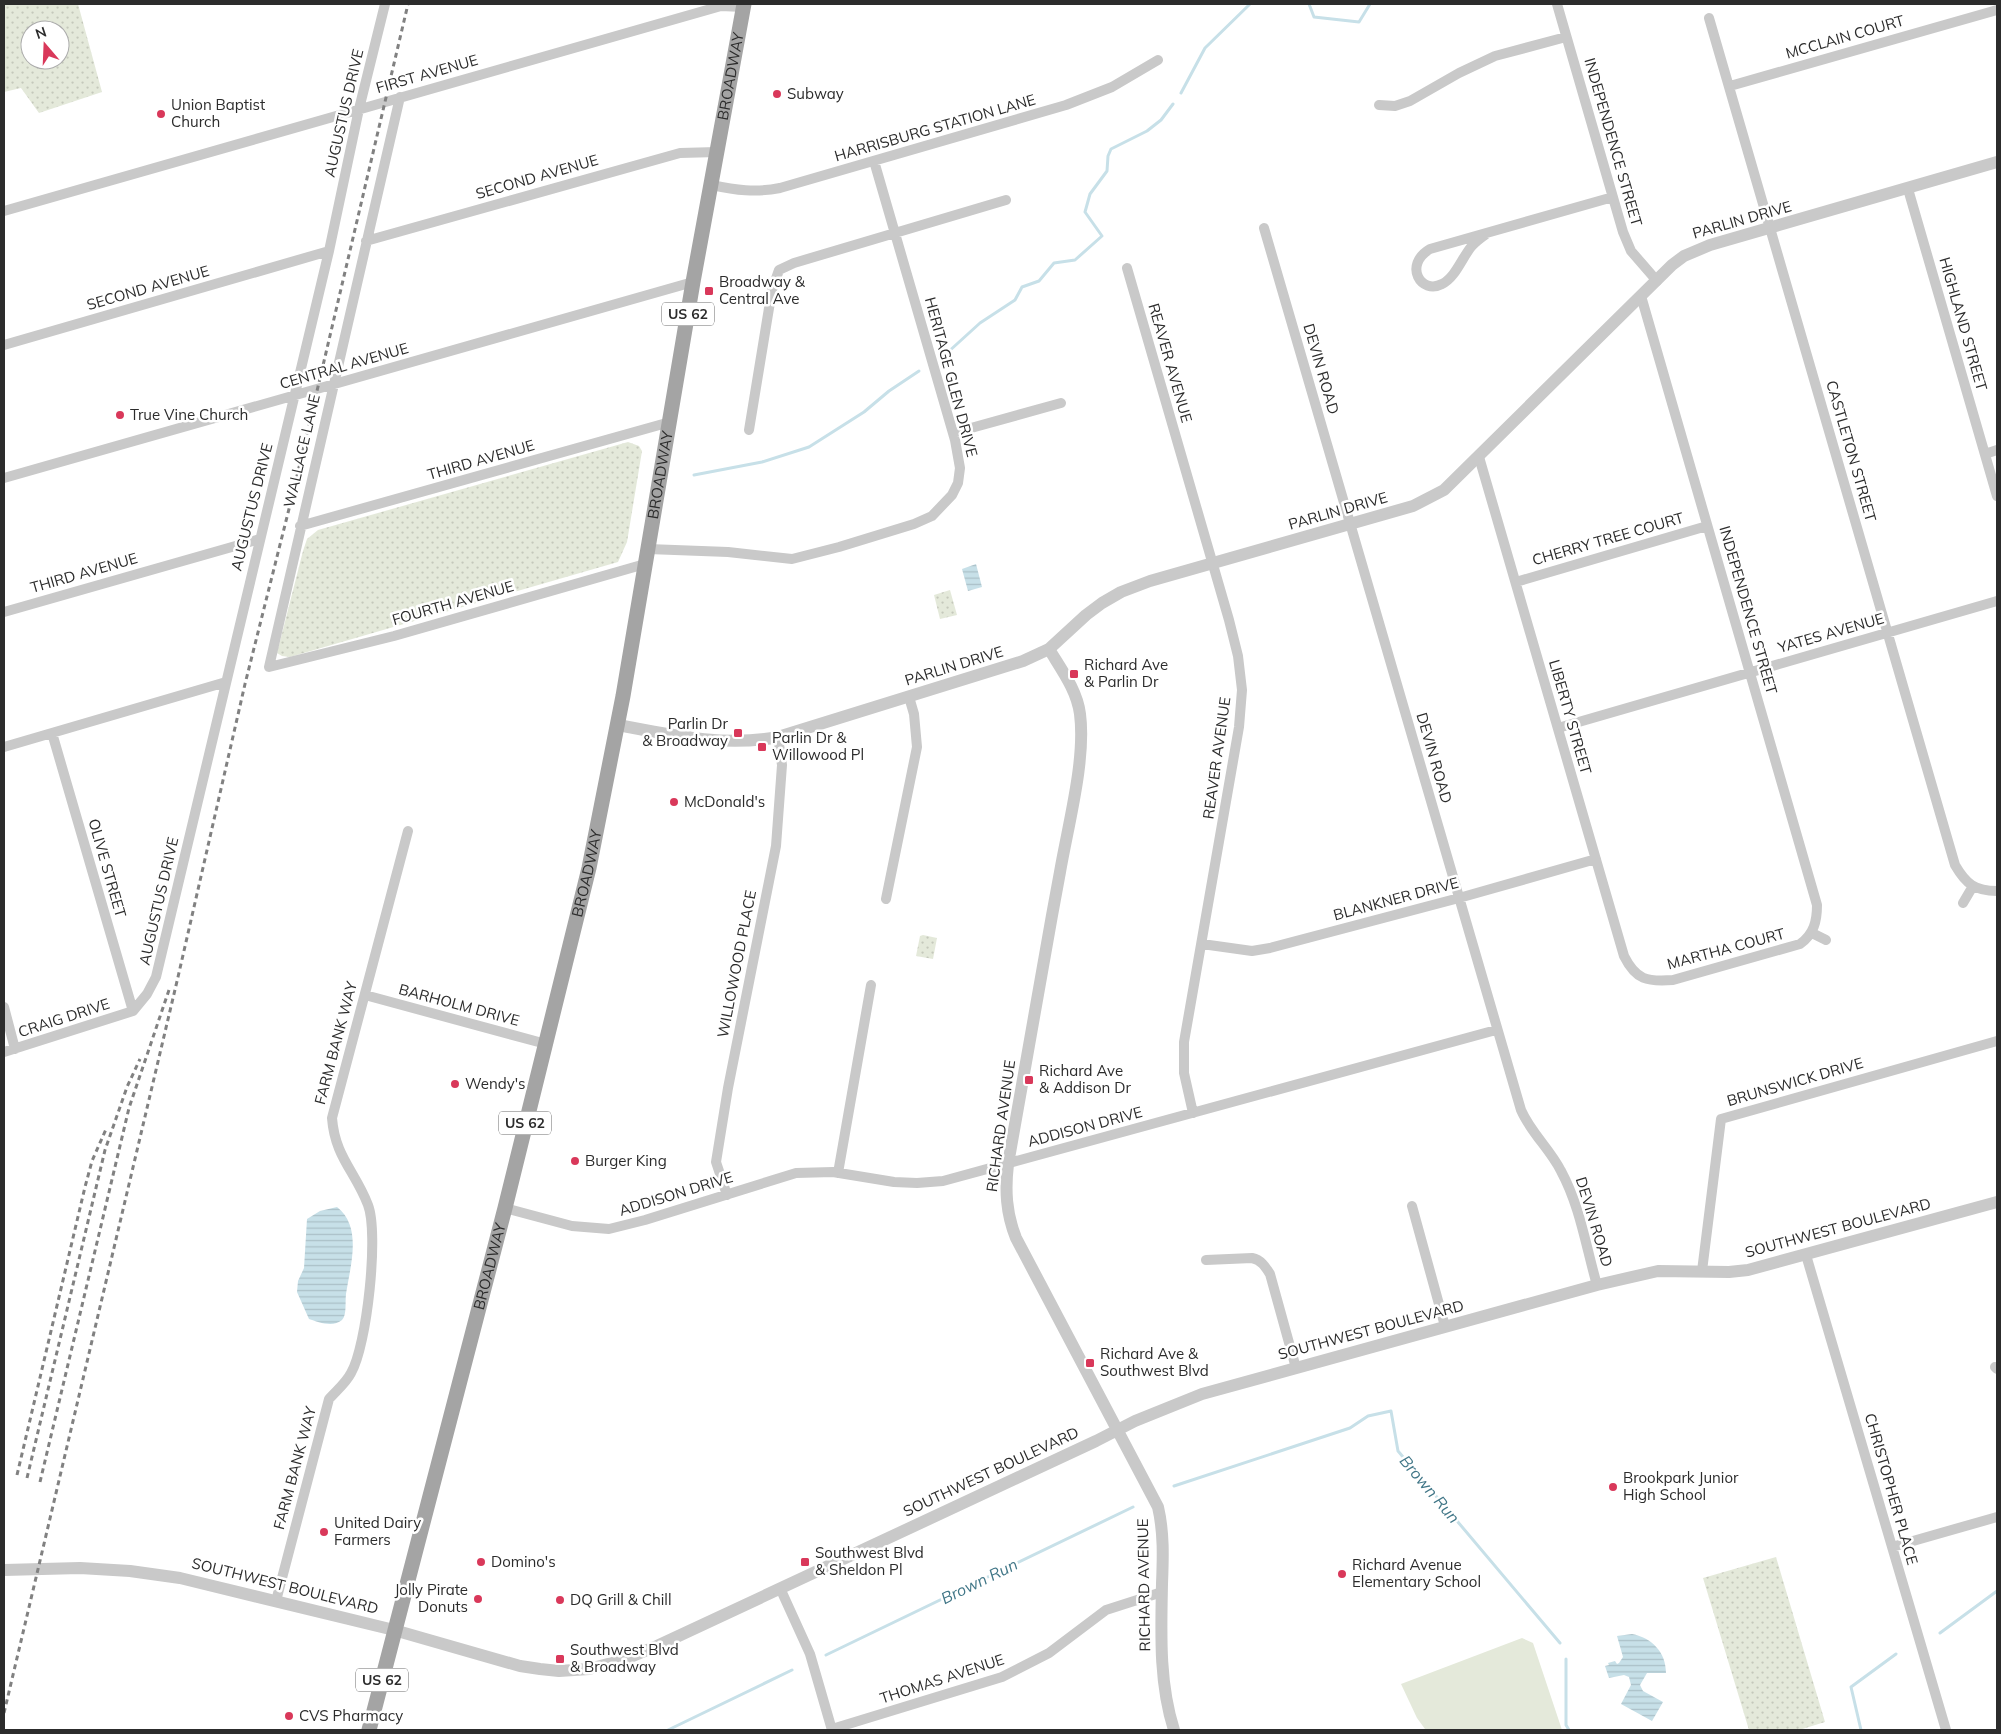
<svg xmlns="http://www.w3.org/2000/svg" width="2001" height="1734" viewBox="0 0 2001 1734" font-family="Mulish,sans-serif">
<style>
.grass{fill:url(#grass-dots);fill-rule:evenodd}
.pitch{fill:#e4e9da}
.water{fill:url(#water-rules)}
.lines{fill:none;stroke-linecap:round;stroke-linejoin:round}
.stream{stroke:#c7e0e8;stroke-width:3}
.minor{stroke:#c9c9c9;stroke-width:10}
.tertiary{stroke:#c9c9c9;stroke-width:12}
.primary{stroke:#a4a4a4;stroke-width:15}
.rail{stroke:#818181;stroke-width:3;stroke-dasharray:5 4;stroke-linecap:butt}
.poi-dot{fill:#d9385a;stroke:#fff;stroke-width:2}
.labels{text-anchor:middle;stroke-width:5;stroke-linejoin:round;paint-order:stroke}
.shield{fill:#fff;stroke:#6b6b6b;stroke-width:1}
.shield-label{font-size:14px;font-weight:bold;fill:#2c2c2c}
.street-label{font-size:15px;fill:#2c2c2c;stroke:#fff}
.poi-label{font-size:15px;fill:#2c2c2c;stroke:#fff;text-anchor:start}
.water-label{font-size:16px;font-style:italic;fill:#407687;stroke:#fff}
</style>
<defs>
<pattern id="grass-dots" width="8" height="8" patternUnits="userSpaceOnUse" patternTransform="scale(1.25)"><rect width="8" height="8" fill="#e4e9da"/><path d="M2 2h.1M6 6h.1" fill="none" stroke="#c4c8bb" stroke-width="1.8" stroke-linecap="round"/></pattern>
<pattern id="water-rules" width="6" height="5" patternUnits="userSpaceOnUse" patternTransform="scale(1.25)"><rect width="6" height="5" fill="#c7e0e8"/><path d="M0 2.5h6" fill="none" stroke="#abc0c7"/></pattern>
</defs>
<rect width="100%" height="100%" fill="#fff"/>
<!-- grass -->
<path class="grass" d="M4,4H78L102,92L39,113L21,88L4,92ZM30,30H60V60H30Z
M628,442L639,446L642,451L627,542L618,562L290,657L282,656L277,653L303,551L307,539L318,530Z
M950,590L957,615L940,619L934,595Z
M923,935L937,938L933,959L916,956L920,936Z
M1776,1557L1825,1722L1799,1730H1749L1703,1578Z"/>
<!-- pitch -->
<path class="pitch" d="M1522,1638L1533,1643L1562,1730L1425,1729L1417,1718L1401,1684Z"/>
<!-- water -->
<path class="water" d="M976,564L982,587L968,591L962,569Z
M337,1207C363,1227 350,1267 346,1294C345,1302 347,1315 342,1320C333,1328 318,1322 309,1319L297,1292L298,1281L304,1268L307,1219L320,1211Z
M1632,1634C1652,1638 1666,1652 1666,1673H1647L1640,1685L1643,1691L1663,1702L1652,1721L1621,1704L1631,1685L1629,1677L1624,1675L1609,1678L1605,1666L1609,1665L1608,1663L1615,1661L1617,1664L1619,1663L1623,1657L1617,1636Z"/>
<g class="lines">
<!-- stream -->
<path class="stream" d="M1309,4L1314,17L1359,22L1370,4
M1181,93L1205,48L1250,4
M947,353L980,323L1015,300L1022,287L1039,281L1054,263L1075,260L1102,236L1085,212L1090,194L1107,171L1108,156L1111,149L1147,131L1161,120L1173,104
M694,475L762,462L809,447L864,412L889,391L919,371
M1174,1486L1350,1428L1368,1416L1391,1411L1398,1451L1560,1643
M1940,1633L1997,1591
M826,1655L1133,1507
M1566,1659V1725L1569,1730
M668,1730L792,1670
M1861,1730L1851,1687L1896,1654"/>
<!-- minor -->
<path class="minor" d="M1557,4L1623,232L1631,251L1657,281
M1709,18L1955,865C1966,884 1975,891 1997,891
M1730,86L1997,10
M400,97L269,667L394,636L645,564
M1379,105L1395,106L1410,101L1459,73L1495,56L1566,37
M712,185C735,190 756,193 780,188L1066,105L1112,87L1158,60
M1908,189L1997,496
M4,211L721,6L743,7
M1264,228L1521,1110C1531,1133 1550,1149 1561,1171C1580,1206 1586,1247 1597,1285
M1486,234C1481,238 1475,242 1471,247C1462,258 1455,278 1442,284C1421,295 1403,265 1430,249L1613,197
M366,241L680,153L717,152
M1127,268L1229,620L1238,656L1242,690L1239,727L1184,1042V1073L1193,1113
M4,345L329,251
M749,430L772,290L779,270L794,263L1006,200
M953,433L1061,403
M1985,454L1997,450
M1479,457L1624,956C1636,980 1647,982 1673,980L1800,944C1814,934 1817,921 1817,905L1641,296
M4,478L693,282
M300,526L670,422
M648,549L728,552L792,559L839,547L914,524L932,516L952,495L958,483L960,468L955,440L874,161
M1516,582L1707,526
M4,612L260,539
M1558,728L1997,601
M52,733L133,1011
M4,747L226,682
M886,899L917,747L914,714L909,697
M1963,903L1973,886
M1812,933L1826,940
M1202,944L1252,951L1270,948L1459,898L1596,859
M365,995L546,1044
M4,1007L15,1049
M133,1011L147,994L156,977L329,251L359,109L385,4
M4,1052L133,1011
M838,1173L871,985
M727,1195L716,1162L728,1088L776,846L782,765L778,737
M1412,1206L1445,1326
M505,1208L572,1226L609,1229L645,1220L796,1173L833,1172L894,1182L917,1183L943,1181L1496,1030
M1806,1255L1946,1730
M1206,1260L1252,1258C1261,1260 1265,1266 1270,1274L1296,1368
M1702,1271L1721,1119L1997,1041
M1995,1367L1997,1369
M1892,1547L1997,1517
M780,1588L810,1654L832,1730
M276,1601L329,1399C336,1391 346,1383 351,1373C367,1346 379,1233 368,1205C355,1171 335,1157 332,1118L408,831
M832,1729L1002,1677L1049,1653L1106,1610L1162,1592"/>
<!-- tertiary -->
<path class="tertiary" d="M1049,649C1061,669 1077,690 1080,714C1086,760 1068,825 1060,872C1042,969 1025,1066 1008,1164C1005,1190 1006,1213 1016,1238L1158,1507C1164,1533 1163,1558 1162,1584C1161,1633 1159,1683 1174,1730
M618,725C671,735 724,747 778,737L1023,661L1049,649L1086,615L1102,603L1121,592L1150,581L1413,506L1444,490L1672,265L1684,256L1710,245L1997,162
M4,1570L80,1568L130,1571L180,1578L394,1630L520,1666L540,1669L559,1671L589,1669L623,1660L657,1646L1096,1441L1135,1421L1202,1394L1597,1285L1658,1271L1729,1272L1748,1270L1997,1202"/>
<!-- primary -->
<path class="primary" id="s1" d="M369,1730L505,1208L589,868L623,696L693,282L744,4"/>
<!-- rail -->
<path class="rail" d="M17,1475L85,1187L92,1161L107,1127
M27,1478L105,1150L127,1087L140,1059
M40,1482L129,1108L169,990
M4,1713L178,977L245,684L293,493L408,4"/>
</g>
<!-- markers -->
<g class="poi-dot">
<circle cx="777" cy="94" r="5"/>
<circle cx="161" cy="114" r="5"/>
<rect x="704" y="286" width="10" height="10" rx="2.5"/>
<circle cx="120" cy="415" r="5"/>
<rect x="1069" y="669" width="10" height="10" rx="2.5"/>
<rect x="733" y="728" width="10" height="10" rx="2.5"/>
<rect x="757" y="742" width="10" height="10" rx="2.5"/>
<circle cx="674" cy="802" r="5"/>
<rect x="1024" y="1075" width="10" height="10" rx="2.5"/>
<circle cx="455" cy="1084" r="5"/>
<circle cx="575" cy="1161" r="5"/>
<rect x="1085" y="1358" width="10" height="10" rx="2.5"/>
<circle cx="1613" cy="1487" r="5"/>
<circle cx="324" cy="1532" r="5"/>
<circle cx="481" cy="1562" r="5"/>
<rect x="800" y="1557" width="10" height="10" rx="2.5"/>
<circle cx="1342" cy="1574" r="5"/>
<circle cx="478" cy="1599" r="5"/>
<circle cx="560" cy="1600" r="5"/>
<rect x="555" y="1654" width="10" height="10" rx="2.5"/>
<circle cx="289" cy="1716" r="5"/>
</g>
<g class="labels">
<!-- shield labels -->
<g class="shield">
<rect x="662" y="302.5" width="52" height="23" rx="4"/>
<rect x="499" y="1111.5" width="52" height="23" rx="4"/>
<rect x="356" y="1668.5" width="52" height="23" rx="4"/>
</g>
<g class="shield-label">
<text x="688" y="319">US 62</text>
<text x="525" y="1128">US 62</text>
<text x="382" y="1685">US 62</text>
</g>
<!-- street labels -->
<g class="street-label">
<text transform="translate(1845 37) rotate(-16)" y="5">MCCLAIN COURT</text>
<text transform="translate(427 74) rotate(-16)" y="5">FIRST AVENUE</text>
<text dy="5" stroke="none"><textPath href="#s1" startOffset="1694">BROADWAY</textPath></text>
<text transform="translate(344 113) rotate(-77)" y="5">AUGUSTUS DRIVE</text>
<text transform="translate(935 128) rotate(-16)" y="5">HARRISBURG STATION LANE</text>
<text transform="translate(1613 142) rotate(74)" y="5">INDEPENDENCE STREET</text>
<text transform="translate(537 177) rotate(-16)" y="5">SECOND AVENUE</text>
<text transform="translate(1742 220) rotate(-16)" y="5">PARLIN DRIVE</text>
<text transform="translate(148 288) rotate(-16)" y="5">SECOND AVENUE</text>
<text transform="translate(1963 324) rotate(74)" y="5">HIGHLAND STREET</text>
<text transform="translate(1170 363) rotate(74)" y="5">REAVER AVENUE</text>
<text transform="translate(344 366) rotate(-16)" y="5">CENTRAL AVENUE</text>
<text transform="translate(1321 369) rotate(74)" y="5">DEVIN ROAD</text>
<text transform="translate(951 377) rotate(75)" y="5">HERITAGE GLEN DRIVE</text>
<text transform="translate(302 451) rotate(-77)" y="5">WALLACE LANE</text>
<text transform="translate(1851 451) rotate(74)" y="5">CASTLETON STREET</text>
<text transform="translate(481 460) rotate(-16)" y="5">THIRD AVENUE</text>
<text dy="5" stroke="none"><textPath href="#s1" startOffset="1289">BROADWAY</textPath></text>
<text transform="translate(252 507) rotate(-76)" y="5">AUGUSTUS DRIVE</text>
<text transform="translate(1338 511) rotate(-16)" y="5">PARLIN DRIVE</text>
<text transform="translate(1608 539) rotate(-16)" y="5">CHERRY TREE COURT</text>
<text transform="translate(84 573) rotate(-16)" y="5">THIRD AVENUE</text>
<text transform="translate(453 603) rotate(-16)" y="5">FOURTH AVENUE</text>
<text transform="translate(1748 610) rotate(74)" y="5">INDEPENDENCE STREET</text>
<text transform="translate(1831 633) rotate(-16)" y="5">YATES AVENUE</text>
<text transform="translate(954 666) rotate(-17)" y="5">PARLIN DRIVE</text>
<text transform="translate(1570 717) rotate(74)" y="5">LIBERTY STREET</text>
<text transform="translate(1217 758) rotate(-82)" y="5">REAVER AVENUE</text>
<text transform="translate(1434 758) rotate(74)" y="5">DEVIN ROAD</text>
<text transform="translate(107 868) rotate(74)" y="5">OLIVE STREET</text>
<text dy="5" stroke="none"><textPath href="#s1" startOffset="884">BROADWAY</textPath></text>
<text transform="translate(1396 899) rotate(-15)" y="5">BLANKNER DRIVE</text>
<text transform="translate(159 901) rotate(-77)" y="5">AUGUSTUS DRIVE</text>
<text transform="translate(1726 949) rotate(-15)" y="5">MARTHA COURT</text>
<text transform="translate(737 964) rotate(-79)" y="5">WILLOWOOD PLACE</text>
<text transform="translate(459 1005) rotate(15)" y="5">BARHOLM DRIVE</text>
<text transform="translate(64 1018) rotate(-18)" y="5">CRAIG DRIVE</text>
<text transform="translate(336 1043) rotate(-75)" y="5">FARM BANK WAY</text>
<text transform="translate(1795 1082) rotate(-16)" y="5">BRUNSWICK DRIVE</text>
<text transform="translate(1001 1126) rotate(-82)" y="5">RICHARD AVENUE</text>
<text transform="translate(1085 1127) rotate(-15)" y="5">ADDISON DRIVE</text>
<text transform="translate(676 1194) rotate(-17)" y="5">ADDISON DRIVE</text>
<text transform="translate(1594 1222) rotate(73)" y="5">DEVIN ROAD</text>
<text transform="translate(1838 1228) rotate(-15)" y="5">SOUTHWEST BOULEVARD</text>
<text dy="5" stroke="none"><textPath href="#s1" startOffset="479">BROADWAY</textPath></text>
<text transform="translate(1371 1330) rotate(-15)" y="5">SOUTHWEST BOULEVARD</text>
<text transform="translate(295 1468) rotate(-75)" y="5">FARM BANK WAY</text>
<text transform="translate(991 1472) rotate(-25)" y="5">SOUTHWEST BOULEVARD</text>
<text transform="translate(1891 1489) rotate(74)" y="5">CHRISTOPHER PLACE</text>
<text transform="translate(1144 1585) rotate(-91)" y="5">RICHARD AVENUE</text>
<text transform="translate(285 1586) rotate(14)" y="5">SOUTHWEST BOULEVARD</text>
<text transform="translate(942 1679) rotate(-18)" y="5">THOMAS AVENUE</text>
</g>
<!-- poi labels -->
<g class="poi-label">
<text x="787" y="99">Subway</text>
<text x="171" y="110">Union Baptist<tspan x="171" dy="17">Church</tspan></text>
<text x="719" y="287">Broadway &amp;<tspan x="719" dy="17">Central Ave</tspan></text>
<text x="130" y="420">True Vine Church</text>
<text x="1084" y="670">Richard Ave<tspan x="1084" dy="17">&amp; Parlin Dr</tspan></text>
<text x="728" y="729" text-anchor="end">Parlin Dr<tspan x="728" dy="17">&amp; Broadway</tspan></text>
<text x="772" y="743">Parlin Dr &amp;<tspan x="772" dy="17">Willowood Pl</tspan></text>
<text x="684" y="807">McDonald's</text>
<text x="1039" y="1076">Richard Ave<tspan x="1039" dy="17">&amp; Addison Dr</tspan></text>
<text x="465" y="1089">Wendy's</text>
<text x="585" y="1166">Burger King</text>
<text x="1100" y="1359">Richard Ave &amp;<tspan x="1100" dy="17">Southwest Blvd</tspan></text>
<text x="1623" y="1483">Brookpark Junior<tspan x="1623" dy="17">High School</tspan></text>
<text x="334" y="1528">United Dairy<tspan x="334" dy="17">Farmers</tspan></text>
<text x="815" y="1558">Southwest Blvd<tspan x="815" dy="17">&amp; Sheldon Pl</tspan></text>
<text x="491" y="1567">Domino's</text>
<text x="1352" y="1570">Richard Avenue<tspan x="1352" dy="17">Elementary School</tspan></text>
<text x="468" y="1595" text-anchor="end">Jolly Pirate<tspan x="468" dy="17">Donuts</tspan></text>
<text x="570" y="1605">DQ Grill &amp; Chill</text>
<text x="570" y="1655">Southwest Blvd<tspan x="570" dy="17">&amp; Broadway</tspan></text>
<text x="299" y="1721">CVS Pharmacy</text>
</g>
<!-- water labels -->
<g class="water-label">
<text transform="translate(1430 1489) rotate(50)" y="6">Brown Run</text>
<text transform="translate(979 1581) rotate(-26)" y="6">Brown Run</text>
</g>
</g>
<!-- border -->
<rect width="2001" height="1734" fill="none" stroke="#2c2c2c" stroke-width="10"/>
<!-- north arrow -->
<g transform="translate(45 45) rotate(341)"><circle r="24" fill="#ffffff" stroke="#ababab"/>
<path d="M0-4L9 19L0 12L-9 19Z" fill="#d9385a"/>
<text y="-8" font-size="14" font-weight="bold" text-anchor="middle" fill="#2c2c2c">N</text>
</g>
</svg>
